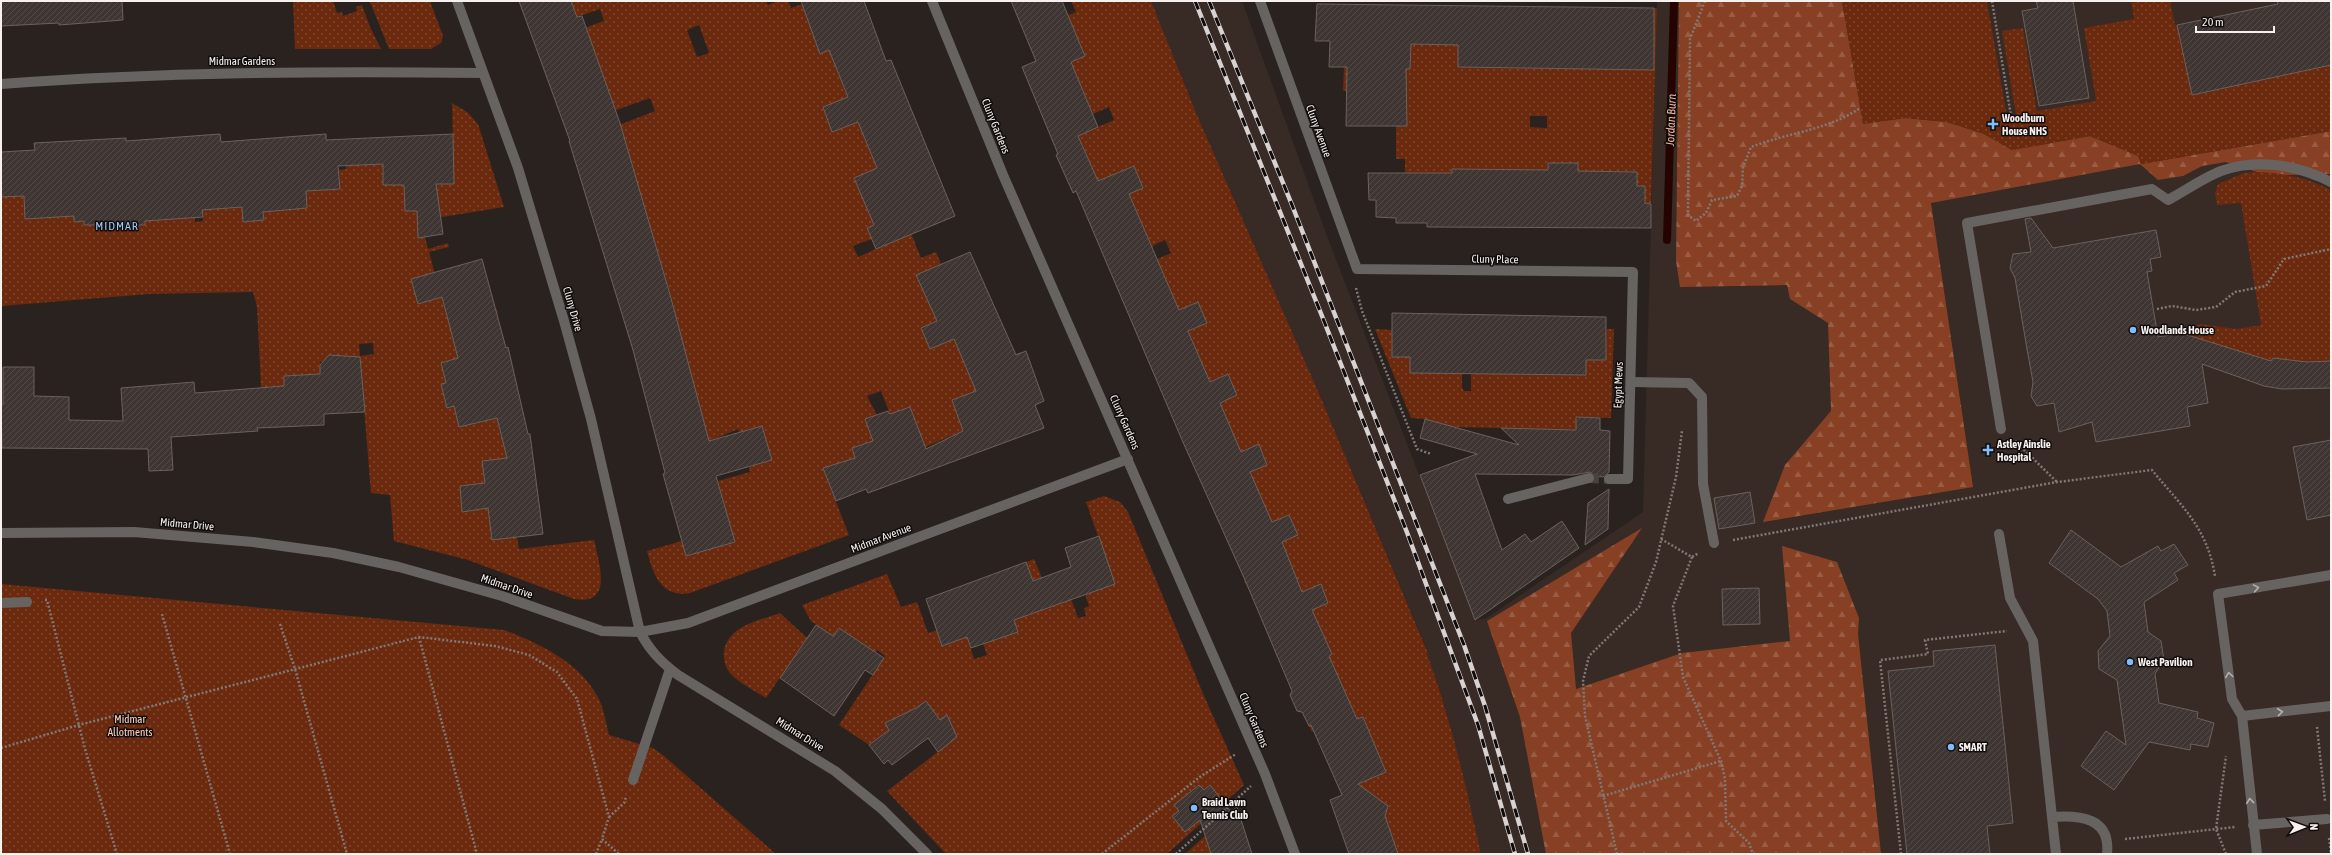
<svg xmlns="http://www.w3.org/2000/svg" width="2332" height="855" viewBox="0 0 2332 855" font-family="'Asap Condensed',sans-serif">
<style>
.built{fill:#382a24}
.forest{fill:url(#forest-firs)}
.park{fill:url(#park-dots);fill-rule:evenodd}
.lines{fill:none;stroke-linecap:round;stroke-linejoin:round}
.stream{stroke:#250300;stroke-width:8}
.building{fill:url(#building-hatch);stroke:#6b615d}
.minor-tunnel{stroke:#49413e;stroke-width:10;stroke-dasharray:10 5;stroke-linecap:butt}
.path{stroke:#807976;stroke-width:2.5;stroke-dasharray:2 2;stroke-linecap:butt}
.service{stroke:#676361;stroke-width:10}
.minor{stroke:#676361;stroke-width:10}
.tertiary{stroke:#676361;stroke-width:10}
.rail-casing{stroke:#d8d2d0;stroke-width:4.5}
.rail{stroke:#100c0b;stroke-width:3;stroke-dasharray:9;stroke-linecap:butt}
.oneway{stroke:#b6b1af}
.poi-dot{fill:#83bcfb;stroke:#100c0b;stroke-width:1.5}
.labels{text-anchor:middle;stroke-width:3;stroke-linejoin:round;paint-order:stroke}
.street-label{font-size:11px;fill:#f6f0ee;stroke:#100c0b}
.poi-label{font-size:11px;font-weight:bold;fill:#f6f0ee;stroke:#100c0b;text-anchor:start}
.park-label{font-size:11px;fill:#fed2c1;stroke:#100c0b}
.water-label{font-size:12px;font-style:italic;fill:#f7b79f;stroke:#100c0b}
.neighbourhood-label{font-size:12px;letter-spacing:1px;fill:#9fc9f8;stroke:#100c0b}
</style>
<defs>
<pattern id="forest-firs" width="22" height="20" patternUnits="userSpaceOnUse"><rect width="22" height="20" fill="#884024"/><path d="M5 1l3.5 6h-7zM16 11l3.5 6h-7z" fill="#995c44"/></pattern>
<pattern id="park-dots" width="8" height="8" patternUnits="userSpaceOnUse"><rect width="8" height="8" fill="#6b290d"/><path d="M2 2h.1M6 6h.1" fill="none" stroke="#814831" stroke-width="1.8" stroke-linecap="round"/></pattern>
<pattern id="building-hatch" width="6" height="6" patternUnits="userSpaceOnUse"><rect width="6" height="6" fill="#3f3633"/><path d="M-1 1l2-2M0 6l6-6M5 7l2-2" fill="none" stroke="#524a47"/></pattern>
</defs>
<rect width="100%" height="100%" fill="#2a221f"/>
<!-- built -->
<path class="built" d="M1151,1H1242L1327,236L1475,620L1485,619L1643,512L1657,1H2331V854H1481L1458,758L1446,710L1427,654L1428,652L1318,391L1197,115Z"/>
<!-- forest -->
<path class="forest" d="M1679,1H1842L1863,123L1906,118L1947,122L1984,134L2012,150L2090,136L2139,156L2141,164L2331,131V174L2284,175L2260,173L2226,162L2202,166L2183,176L2158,180L2140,164L1931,203L1973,487L1763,522L1785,465L1831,411L1828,323L1790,299L1787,285L1680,287L1676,261Z
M1642,528L1571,633L1576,689L1682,653L1790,641L1782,546L1837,562L1859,618L1858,634L1881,854H1546L1520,717L1487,621Z"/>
<!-- park -->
<path class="park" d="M293,1H333L337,13L342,12L343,16L357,11L356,7L362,5L370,27L381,49H295Z
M374,1H430L443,36L441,43L431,49H389L370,2Z
M571,1H766L768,5L778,1H788L791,8L811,1L820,53L854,41L861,61L883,53L886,61L834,63L848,99L823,107L832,132L857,120L865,140L905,156L855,178L860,191L895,216L867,228L872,239L853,246L858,257L911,233L921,258L936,252L941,264L917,275L940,319L921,328L930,349L953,337L963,359L990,366L1021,352L1030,372L952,400L963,431L925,447L910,407L890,414L881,391L867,396L877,415L865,419L874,440L852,448L861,472L836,464L823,469L849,535L690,593C661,598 653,574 647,551L682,541L686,556L735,542L718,481L750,472L749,467L772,460L762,426L739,433L738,429L710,441L660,454L632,337H629L628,334L648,314L674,306L651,229L617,210L643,202L619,125L655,111L650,98L588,120L559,37L604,21L600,9L577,17ZM699,25L709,53L697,57L687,30Z
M1071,1H1151L1197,115L1318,391L1428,653L1427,654C1451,719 1466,786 1481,854H1389L1397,851L1384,815L1387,807L1376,802L1336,816L1333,810L1353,802L1347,789L1386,772L1363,717L1320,726L1312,732L1309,726L1348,701L1319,660L1331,654L1324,638L1277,657L1274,649L1318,630L1310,609L1328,603L1321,584L1303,593L1295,574L1250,592L1244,581L1289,562L1280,541H1284L1298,535L1289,515L1275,521L1273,524L1219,523L1213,510L1257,491L1249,470L1267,465L1259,445L1244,450L1242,454L1188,453L1182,440L1227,421L1218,401L1223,402L1237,395L1228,374L1213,380L1211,384L1202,364L1158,383L1151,368L1196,349L1188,329L1192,330L1206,323L1180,312L1171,292L1127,311L1113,278L1171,253L1165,240L1154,245L1152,249L1128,191L1132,192L1143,187L1134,166L1116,173L1118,180L1079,197L1076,191L1098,181L1082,144L1055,145L1114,120L1109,107L1093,114L1071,62L1085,56L1080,43L1046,25L1076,12Z
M1842,1H1987L2007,117L2016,115L2002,31L2023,28L2037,111L2096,101L2084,28L2134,19L2131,1H2170L2175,25H2177L2192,95L2331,65V131L2141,164L2138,156L2090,136L2012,150L1984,134L1947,122L1906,118L1863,124Z
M1654,8H1657L1651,204L1645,203V186H1637V172L1608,171V186H1578V163H1548L1547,185L1520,170L1452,169V184L1428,173H1405V159H1396V114H1400V126H1407V102H1395L1369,91H1343L1344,67L1410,69L1411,44L1458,43V67L1488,68V43L1506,44V68H1537L1538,45H1556V69H1588L1589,46L1609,69L1653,70ZM1530,116H1547V128L1530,127Z
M452,103L467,112L478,124L504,207L418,221V238L425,237L428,249L448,243L449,247L429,252L435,274L411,279L418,304L441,295L448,321L496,308L498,313L473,320L461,358L441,363L446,383L441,384L447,408L467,403L463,426L520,413L522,419L498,424L501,437H504L506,453L532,451L533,455L482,462L485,485L460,486L462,511L484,509L488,506L492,540L517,537L519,549L594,540C599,563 614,606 574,599L468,560L394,541L390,495L371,493L363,395L337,356L329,355L324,361L320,362V374L284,376L286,427L263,428L257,307L253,292L149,294L1,306V197L24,196L26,219L74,215V222L84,221L85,225L98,224L115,185L117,226L145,225L143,182L195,217V222L203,221L202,210L239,163L243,222L264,220L262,188L286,209L307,208L306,190L340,189L339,170L346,169L345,153L363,165L374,164L372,138L382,137L383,185H406L405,211L430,210L428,184L454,183ZM373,343L374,354L360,356L359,344Z
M2258,172C2284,173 2308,178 2331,190V361L2289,362L2288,360L2273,358L2271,361L2181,333L2200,324L2237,329L2261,325L2241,203L2217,205L2215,193L2218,184L2244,173Z
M1375,329L1392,330V357H1410V373H1429V358H1462V388L1464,391H1471V374H1490V358L1567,375H1586V360H1606L1607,329H1614L1611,418L1576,417V427L1600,428V430L1454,427L1425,419L1411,418Z
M1104,496L1120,502L1128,512L1204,696L1244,785L1167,854H946L887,791L957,737L947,715L940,720L925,701L905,717L886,723L889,730L869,745L839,725L885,656L877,650L864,669L859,641L839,628L828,644L829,634L811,621L802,605L887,574L901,607L917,602L928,633L937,630L943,646L967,637L974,659L987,655L963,585L968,583L975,600L1014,620L1043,609L1026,562L1034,559L1051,599L1063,595L1055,573L1061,571L1078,618L1086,616L1084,608L1089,606L1085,594L1115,584L1086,502Z
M1,584L504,630C539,643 581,663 599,699C604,710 606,723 609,735L653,748L664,756L776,854H1Z
M780,613L807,638L766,698C755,691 739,683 731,674C725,668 723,658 724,651C729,625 759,621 780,613Z
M1217,825L1226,837L1207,843L1211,854H1185Z"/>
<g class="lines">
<!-- stream -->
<path class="stream" d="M1667,240L1674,1"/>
</g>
<!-- building -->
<path class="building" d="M1,1H122L123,20L59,25V23L1,26Z
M519,1H571L577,17L582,16L620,123L671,298L709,441L762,426L772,460L716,476L735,542L686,556L663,474L665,473L633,350L569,141H570Z
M801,1H864L886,61L891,60L955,216L876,249L867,228L874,225L854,178L877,168L858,122L832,132L823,107L848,97L829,50L820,54Z
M1011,1H1062L1085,56L1071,62L1098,127L1078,136L1098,181L1134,166L1143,188L1129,194L1179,310L1198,302L1207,323L1188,331L1210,382L1228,374L1237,395L1220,403L1241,452L1259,444L1263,455L1267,465L1250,472L1272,522L1289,515L1298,535L1282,542L1302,592L1321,584L1328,603L1312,610L1332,654L1329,656L1357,719L1363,717L1386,772L1358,784L1388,806L1385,816L1398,854H1349L1330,800L1342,795L1311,725L1309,726L1302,712L1297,711L1290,695L1292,691L1245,580L1182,440L1076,191L1073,193L1056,155L1058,154L1022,67L1036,61Z
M2036,1H2073L2089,98L2039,106L2022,11L2038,8Z
M2277,1H2331V65L2192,95L2177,25L2278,4Z
M1317,4L1654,8V70L1458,67V45L1411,44L1410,69H1406L1407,126H1346L1347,67H1329L1330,41H1315Z
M220,134L221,142L326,134V140L453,134L454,184H436L443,234L418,238L417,211H405L404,185H383V164L338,166L340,189L306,191L307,208L263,212L264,220L243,222L242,207L202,210L203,217L145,221V225H84V221L74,222V216L25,219L24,196L1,197V152L35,150L34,143L126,138V141Z
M1548,163H1578V171L1637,172V186H1645V203L1651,204V228L1427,227V223H1396V218L1376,217V200H1369L1368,173H1452V169L1548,170Z
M2031,218L2053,248L2156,230L2161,257L2150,259L2152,271L2147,272L2158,337L2181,333L2271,361L2273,358L2307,362L2331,361V388L2282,389L2264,386L2202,364L2208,403L2187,407L2190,426L2096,442L2092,422L2059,432L2054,403L2037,406L2031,396L2033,382L2027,349L2015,278L2010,268L2013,254L2031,252L2025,219Z
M970,252L1016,355L1026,351L1044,401L1035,405L1044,428L868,493L866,489L836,501L823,468L855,458L852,448L873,441L865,419L888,411L890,414L910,407L926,449L963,431L952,400L976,391L954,339L930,349L921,328L937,321L916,275Z
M482,259L506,348L508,347L528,434H530L543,534L492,540L488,508L462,512L460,486L485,483L482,461L507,458L497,418L459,427L454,406L447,408L441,384L446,383L441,363L458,358L442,297L418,304L411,279Z
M1392,313L1606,317V360H1586V375L1410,373V357H1392Z
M329,355L360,357L365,412L324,414V425L257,428L258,431L171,437L173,470L149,471L148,449L2,448L1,404H3V367H34V396L69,397V420L123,421L121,388L194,382L195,393L284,386V376L320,374V365Z
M1576,417L1600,418V430L1610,431L1609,472L1603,477L1595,476L1590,472L1573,475L1475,474L1502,550L1525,534L1531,542L1562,521L1579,548L1475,620L1420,475L1477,454L1420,438L1425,419L1519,445L1501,428L1576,430Z
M2331,440V515L2307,520L2293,447Z
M1609,489L1608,529L1585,545L1588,503Z
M1750,492L1755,523L1719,529L1714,498Z
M2071,530L2121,567L2158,546L2161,551L2174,544L2188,565L2174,573L2178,580L2144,602L2148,632L2161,641L2164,660L2155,674L2159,703L2198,712L2197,718L2214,723L2208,747L2191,744L2190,750L2149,742L2114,790L2081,766L2106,731L2126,745L2117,680L2099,669L2098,651L2110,636L2107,611L2098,599L2049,563Z
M1099,536L1115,584L1014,620L1018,632L971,648L967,637L942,646L926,599L1026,562L1033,581L1071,567L1065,548Z
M1759,588L1760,624L1723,625L1722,589Z
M816,625L833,636L839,628L884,658L873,675L865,670L834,716L780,678Z
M1995,645L2013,823L1987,826L1990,854H1907L1888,671L1934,666L1933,651Z
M926,701L940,720L947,715L957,737L938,752L928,738L892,765L888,760L884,764L869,745L889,730L885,723L916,708Z
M1199,785L1204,790L1210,785L1231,812L1237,807L1252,854H1211L1200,820L1185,832L1172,816L1179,811L1174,805Z"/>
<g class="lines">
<!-- minor-tunnel -->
<path class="minor-tunnel" d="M1589,478L1609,479"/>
<!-- path -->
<path class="path" d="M1705,1L1690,39L1688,215L1696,221L1706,213L1712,200L1737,196L1742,186L1743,167L1751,147C1787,133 1828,130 1860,108
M1992,1L2011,116
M1356,288L1362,311L1417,449L1431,454
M2157,309L2172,306L2196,310L2216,307L2235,292L2266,286L2284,259L2331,249
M2015,441L2057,482
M1661,539L1692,557L1699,553
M1733,540L2057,482L2152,470C2182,507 2207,527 2215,576
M1692,557L1673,606L1683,677L1721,761L1725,779L1726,821L1749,843L1753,854
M45,600H47L85,749L117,854
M162,614L230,854
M280,624L295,669L347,854
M419,637L477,854
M2317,727L2325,801
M1,748L79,725L419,637L495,646L529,655L557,672L577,699L609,817L602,839L619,854
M1603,796L1721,761
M609,817L624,803L626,797
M2329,838L2331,853
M2125,839L2235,827
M596,854L602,839
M1102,854L1201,776L1236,754
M1176,854L1251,786
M1617,854L1585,716L1583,681L1589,656L1639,607L1656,562L1676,477L1682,431
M1901,854L1880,660L1928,654L1925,640L2007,631
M2226,854L2216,829L2226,756"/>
<!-- service -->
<path class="service" d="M1631,382L1689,383L1702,397L1703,484L1714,543
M2001,429L1967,223L2152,189L2168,200C2185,191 2203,178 2221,171C2257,158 2298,165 2331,182
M1999,534L2010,598L2033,641L2056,854
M1,603L27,602
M2242,716L2331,706
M633,780L670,669
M2052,817C2079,815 2111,817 2107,854
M2253,825L2327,819
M2257,854L2242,716L2232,699L2218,594L2331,575"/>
<!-- minor -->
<path class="minor" d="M457,1L518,168L564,321L591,419L640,632C650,651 661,662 678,675L835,771L882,809L927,854
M1260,1L1357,269L1633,272L1628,479H1609
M1,84C161,72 322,71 483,73
M1508,499L1589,478
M1,533L134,532L253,542L333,553L399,567L502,596L602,631L640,632L688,623L1128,459"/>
<!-- tertiary -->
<path class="tertiary" d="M932,1L1003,175L1265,774L1295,854"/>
<defs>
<path id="rail" d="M1195,1L1322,316L1408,535L1478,725L1515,854
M1209,1L1292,205L1464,645L1485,706L1528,854"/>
</defs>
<!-- rail casing -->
<use href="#rail" class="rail-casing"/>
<!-- rail -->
<use href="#rail" class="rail"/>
</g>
<!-- one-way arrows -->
<defs><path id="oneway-chevron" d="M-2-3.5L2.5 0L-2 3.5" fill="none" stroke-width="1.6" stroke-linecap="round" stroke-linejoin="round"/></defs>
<g class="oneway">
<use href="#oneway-chevron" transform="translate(2256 588) rotate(-10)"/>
<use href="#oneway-chevron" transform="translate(2229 675) rotate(-98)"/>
<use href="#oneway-chevron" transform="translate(2280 712) rotate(-6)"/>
<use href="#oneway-chevron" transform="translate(2250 801) rotate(-96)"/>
</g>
<!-- markers -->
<g class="poi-dot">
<path d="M1991 118h4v4h4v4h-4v4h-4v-4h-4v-4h4z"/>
<circle cx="2133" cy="330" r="4"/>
<path d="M1986 444h4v4h4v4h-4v4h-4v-4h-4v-4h4z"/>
<circle cx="2130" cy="662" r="4"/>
<circle cx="1951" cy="747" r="4"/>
<circle cx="1194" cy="808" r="4"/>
</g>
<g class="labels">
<!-- street labels -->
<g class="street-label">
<text x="242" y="65">Midmar Gardens</text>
<text transform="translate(996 126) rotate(68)" y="4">Cluny Gardens</text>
<text transform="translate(1319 131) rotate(70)" y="4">Cluny Avenue</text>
<text transform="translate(1495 259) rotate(1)" y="4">Cluny Place</text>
<text transform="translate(573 309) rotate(74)" y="4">Cluny Drive</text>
<text transform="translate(1618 385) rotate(-88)" y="4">Egypt Mews</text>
<text transform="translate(1125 422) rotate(66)" y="4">Cluny Gardens</text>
<text transform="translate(187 524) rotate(5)" y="4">Midmar Drive</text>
<text transform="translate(881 538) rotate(-21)" y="4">Midmar Avenue</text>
<text transform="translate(507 586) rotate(19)" y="4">Midmar Drive</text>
<text transform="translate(1254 720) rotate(67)" y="4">Cluny Gardens</text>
<text transform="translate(800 734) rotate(32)" y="4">Midmar Drive</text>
</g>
<!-- poi labels -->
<g class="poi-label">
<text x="2002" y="122">Woodburn<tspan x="2002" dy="13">House NHS</tspan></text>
<text x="2141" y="334">Woodlands House</text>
<text x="1997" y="448">Astley Ainslie<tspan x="1997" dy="13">Hospital</tspan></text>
<text x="2138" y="666">West Pavilion</text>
<text x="1959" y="751">SMART</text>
<text x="1202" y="806">Braid Lawn<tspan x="1202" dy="13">Tennis Club</tspan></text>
</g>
<!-- park labels -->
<g class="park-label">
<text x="130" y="723">Midmar<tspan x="130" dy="13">Allotments</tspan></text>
</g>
<!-- water labels -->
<g class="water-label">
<text transform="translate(1671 120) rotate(-88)" y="4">Jordan Burn</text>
</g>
<!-- neighbourhood labels -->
<g class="neighbourhood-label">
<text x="117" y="230">MIDMAR</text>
</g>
</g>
<!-- border -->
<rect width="2332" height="855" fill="none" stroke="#f6f0ee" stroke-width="4"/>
<!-- north arrow -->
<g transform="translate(2304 827) rotate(89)" stroke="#100c0b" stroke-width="3" paint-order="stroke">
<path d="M0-3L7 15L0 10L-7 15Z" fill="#f6f0ee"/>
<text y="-6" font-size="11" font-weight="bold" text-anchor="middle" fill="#f6f0ee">N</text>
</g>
<!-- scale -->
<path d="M2196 26v6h78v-6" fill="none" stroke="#f6f0ee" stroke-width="2"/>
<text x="2202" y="26" font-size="12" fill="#f6f0ee" stroke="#100c0b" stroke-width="3" paint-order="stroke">20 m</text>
</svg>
